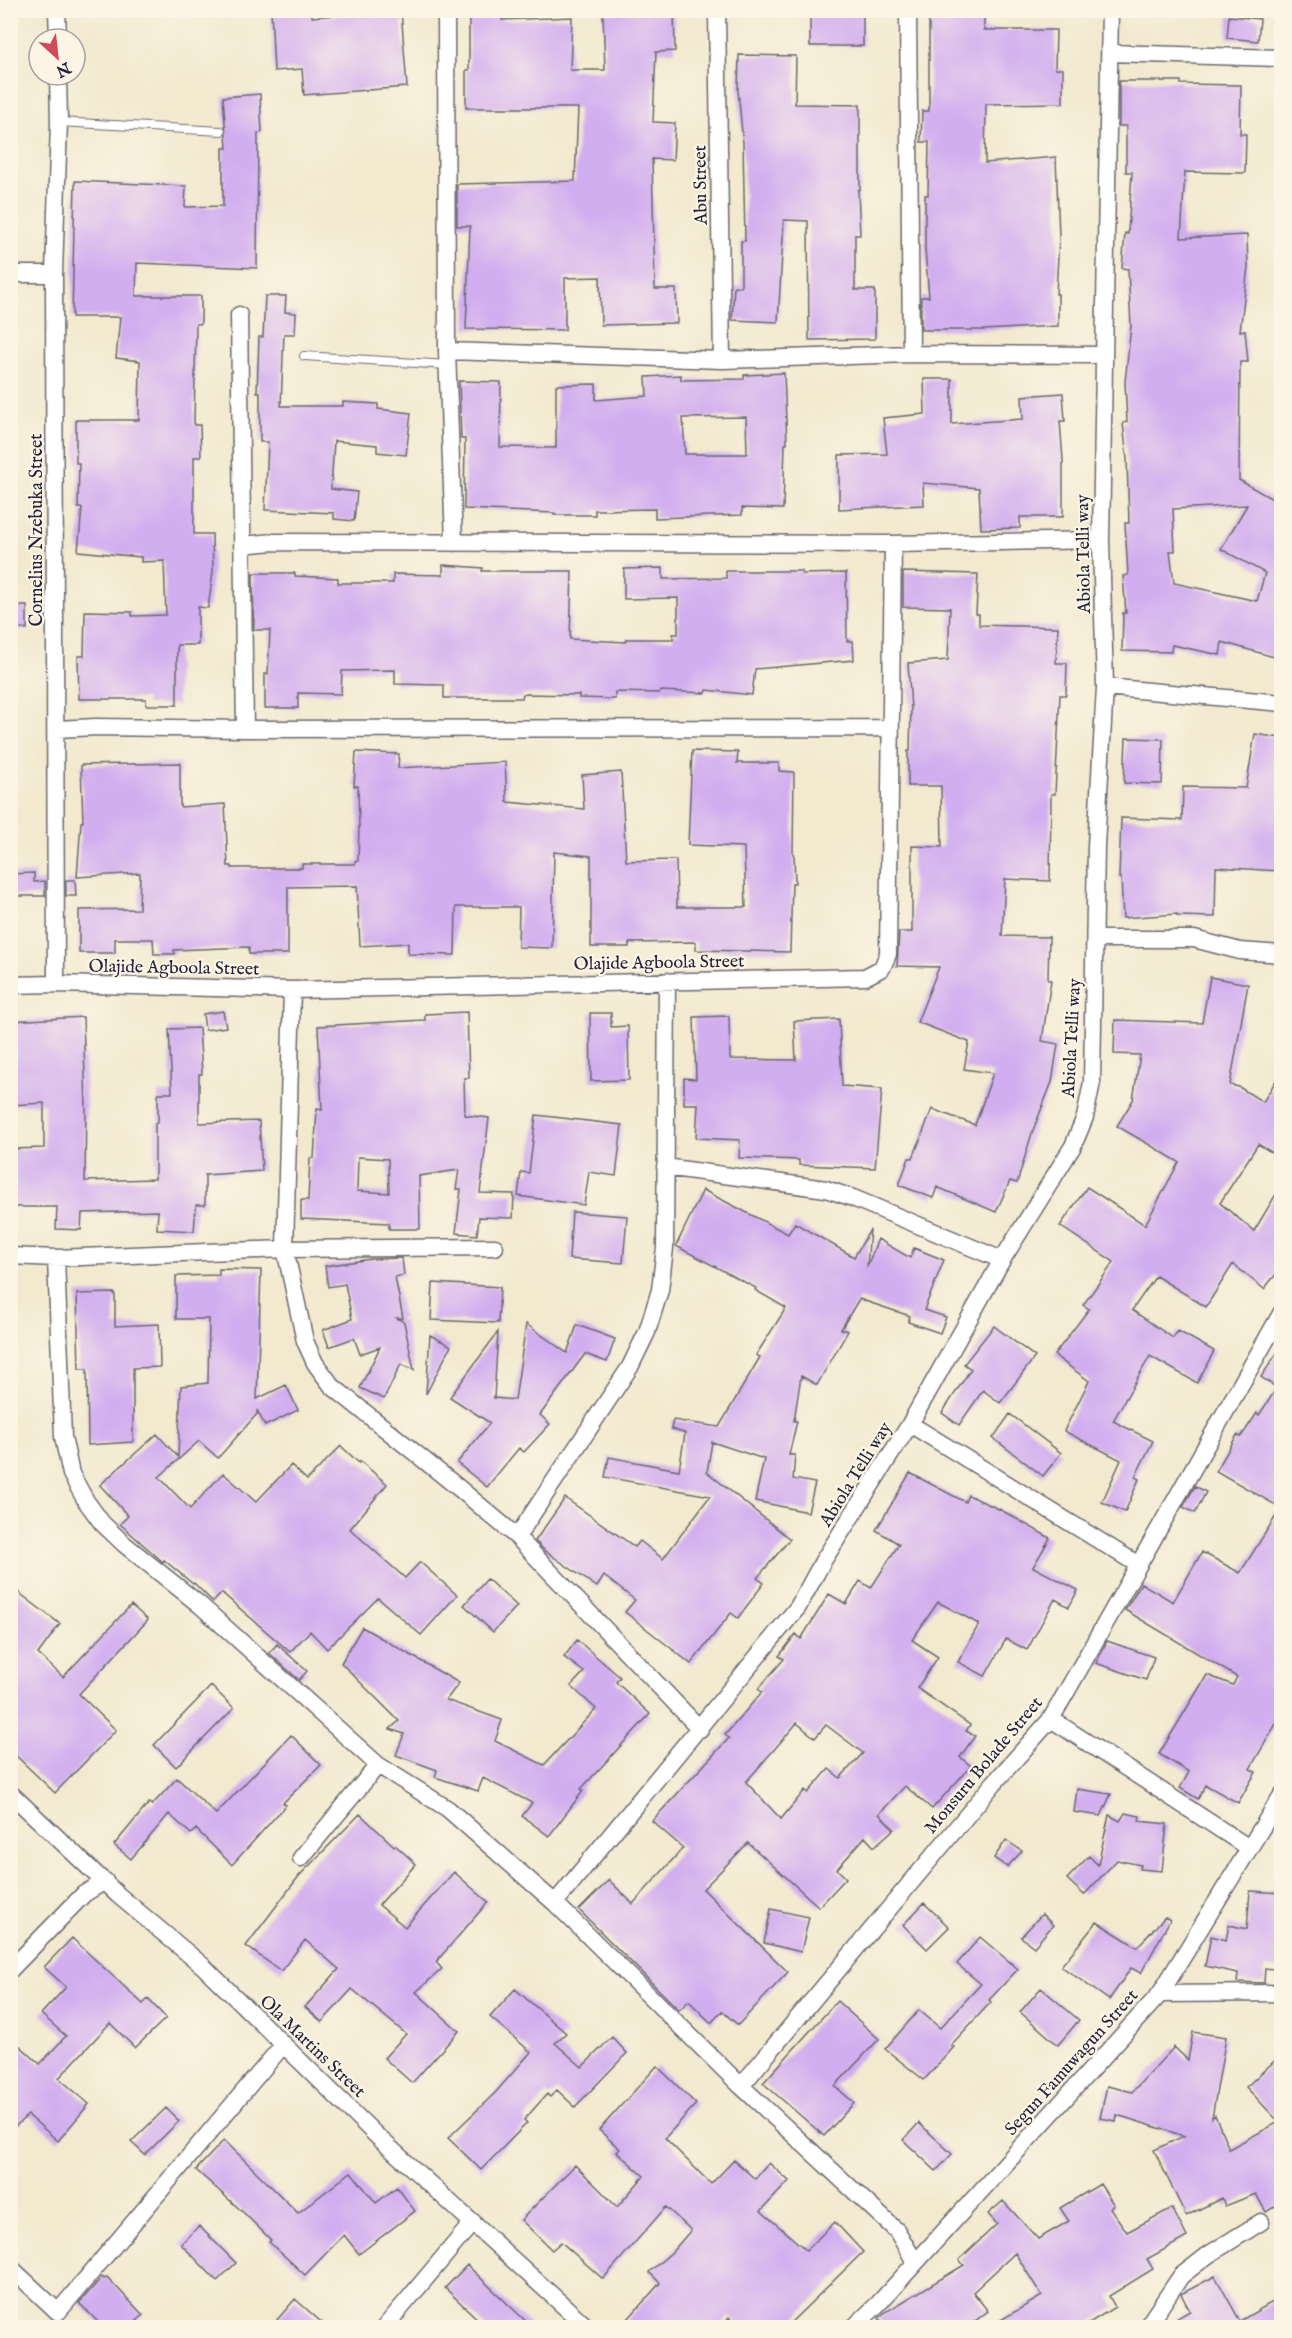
<svg xmlns="http://www.w3.org/2000/svg" width="1292" height="2338" viewBox="0 0 1292 2338" font-family="'IM FELL English',serif">
<style>
.building{fill:#d1aeef;fill-rule:evenodd}
.lines{fill:none;stroke-linecap:round;stroke-linejoin:round}
.service-casing{stroke:#6b686f;stroke-width:10}
.minor-casing{stroke:#6b686f;stroke-width:19}
.service{stroke:#fff;stroke-width:8}
.minor{stroke:#fff;stroke-width:16}
.labels{text-anchor:middle;stroke-width:4.5;stroke-linejoin:round;paint-order:stroke}
.street-label{font-size:18px;fill:#22223b;stroke:#fcf5e5}
</style>
<rect width="100%" height="100%" fill="#fcf5e5"/>
<filter id="ink" filterUnits="userSpaceOnUse"><feTurbulence type="fractalNoise" baseFrequency=".0167" numOctaves="2"/><feDisplacementMap in="SourceGraphic" scale="12" xChannelSelector="R" yChannelSelector="G"/><feConvolveMatrix kernelMatrix="1 2 1 2 8 2 1 2 1" color-interpolation-filters="sRGB"/></filter>
<filter id="wash" filterUnits="userSpaceOnUse"><feTurbulence type="fractalNoise" baseFrequency=".008" numOctaves="4" result="noise"/><feDisplacementMap in="SourceGraphic" scale="24" xChannelSelector="R" yChannelSelector="G"/><feGaussianBlur stdDeviation="1.35" result="paint"/><feColorMatrix in="noise" values="0 0 0 0 0 0 0 0 0 0 0 0 0 0 0 0 0 1.4 0 .05"/><feComposite in="paint" operator="in"/></filter>
<g filter="url(#wash)">
<rect width="100%" height="100%" fill="#f2e9cf"/>
<g id="blocks">
<!-- building -->
<path class="building" d="M271,10H312V17L401,10L407,87L304,95L302,69L274,71Z
M469,10H502V20L572,17L570,70H605L603,13L674,10L675,51L656,52L653,122L675,123L673,160L652,159L655,289H676L677,323L601,325L600,277L565,278V330L466,329L470,226H457V184L575,181L578,108H466V70H469Z
M863,12V46H810V13Z
M929,15H984V30H1056L1055,69H1063V103L986,104L985,163L1056,157L1059,237L1056,294H1058V326L983,330H921V297H929L925,249V195H928L929,142H921L922,111H929Z
M1229,16L1260,19L1258,41L1227,38Z
M739,55L796,56L795,104L860,105V190H858L860,235H855V290H875V339L809,340L808,221L784,220L778,322L732,320L734,286L741,287V241H745L743,143L738,90Z
M1119,81H1181V84L1241,85L1240,134H1246L1245,173L1185,172L1181,238L1247,235L1248,267L1240,331L1245,330L1248,362H1240L1239,480L1281,504V659L1222,642L1220,655L1172,645L1171,652L1122,651L1123,613H1126L1123,576L1128,575L1125,523H1129L1127,459L1123,423L1127,422L1125,382L1131,326L1128,269L1122,268L1125,233L1128,234L1132,172H1126V126H1119ZM1247,505L1221,549L1265,573L1257,601L1174,583L1170,551H1175L1173,509Z
M260,94L262,132L258,133L257,268L137,263L136,296H201V324H196L194,425H200L201,457H194V534H212L213,572L208,608L198,607V645H177V705H146V699H79L78,656H84L85,611L132,612V616L166,615L164,561L141,562V557L78,551L82,508H78L79,463H76V420H139L140,361L116,358L120,317H72L75,181L186,186L185,207L223,206V148H227L223,97Z
M265,296H286L285,312L296,313L295,334H284L281,406H343V402L378,404V409L411,413L406,455L377,452V445L334,441L331,489L357,492L354,521L334,519V513L265,510L268,442H260V392H257L259,337H263Z
M784,373L787,444H785L783,509L742,508V515L655,518V509L595,510V515H554V513L464,509L465,439H461L459,381L501,382L500,447L556,448V385L596,384V400L647,396L646,377L681,375V380L744,379V375ZM746,417L747,454H685L683,418Z
M924,379H952V424L1023,419L1022,396L1063,393L1065,421H1060L1063,460V517H1020V528L981,529L979,488L923,483L924,505L839,509V455L887,454L883,418L925,414Z
M443,565L483,568L482,571H572L570,639L625,642L626,639H673V634H678V598L624,599V569L663,568V579L726,578V571H802V574L846,573L847,641H853L854,660L755,669L752,695L707,690L706,693L661,691L660,693L615,692V699L579,698V695L523,694L522,698H444V685L395,684V670L342,671L341,694L298,693V708H265V674H268L270,630H254L253,573H295V576L338,578V583H393V574L443,575Z
M903,572L978,574L976,614H979V625L1058,627L1056,663H1067L1066,695H1060L1055,794H1051L1050,881L1005,879L1002,936L1049,937L1048,980H1051L1042,1041L1058,1044L1052,1082L1032,1133L1017,1183L1010,1181L996,1212L937,1187L933,1198L899,1185L909,1158H913L932,1109L975,1125L993,1073L964,1069L969,1042L917,1022L939,967L897,966L899,932H912V846L942,847L941,786H908V751H910L911,709L908,663L948,660L950,608L903,607Z
M10,606H27V629H10Z
M1255,734L1281,738V871L1216,867L1215,917L1177,916V914L1123,918L1121,878H1119L1121,818L1182,820L1183,787L1246,788Z
M1126,738L1163,739L1162,784L1124,783Z
M692,751L738,752L737,763H779V771L794,772L793,854H794L795,883H792L790,952L696,950V942L629,943V947H591V856L554,852L552,948L518,947L519,907H456L455,955L408,954V943L360,946L357,886L288,887V954H249V947L174,950L175,954H154L153,939H115V953H79V910L139,909L140,873L77,877L81,822H83L81,765L180,763V807L225,804L228,866H232V868H302V864H355V861H358L359,827L358,786H354L356,752L399,754L398,768L505,762L507,802L584,809L582,775L621,772L626,861L676,860L677,907H746L744,847L688,845Z
M34,873V882L45,881V896H10V874Z
M66,880H75L76,896H66Z
M1210,977L1248,984L1230,1085L1239,1087L1263,1102L1281,1072V1158L1258,1144L1220,1203L1254,1231L1281,1186V1268L1264,1289L1233,1264L1206,1307L1156,1276L1132,1310L1173,1338L1178,1331L1214,1351L1197,1383L1150,1356L1113,1421L1153,1441L1135,1477L1139,1479L1125,1512L1102,1502L1121,1460L1064,1431L1089,1381L1054,1355L1089,1309L1083,1305L1114,1262L1060,1226L1087,1187L1145,1225L1179,1162L1117,1126L1133,1100L1140,1055L1114,1054L1115,1020L1202,1023Z
M223,1011L226,1027L205,1030L203,1014Z
M467,1012L469,1078H464L465,1115L489,1118L480,1193L514,1194L513,1218L479,1217L477,1235L456,1233L461,1189H456L459,1170L419,1176L420,1229H389V1223L301,1219V1200H308L310,1158H314L317,1109L322,1110L318,1026L425,1020V1014ZM358,1157L388,1159L389,1193L357,1191Z
M590,1013H611V1027L628,1026L629,1080L591,1081Z
M729,1016L730,1059L796,1060L794,1021L839,1019L842,1086L882,1089L875,1168L799,1165V1160L739,1158L740,1140L696,1138L698,1104H684V1078L696,1079L694,1017Z
M83,1017L86,1107L85,1181L155,1179V1123H158V1093H172L169,1029L199,1028L202,1074H199V1123L259,1121L262,1171L205,1175V1205H196L194,1231L157,1229L158,1211L82,1213L81,1230L56,1229L57,1207H10V1149L44,1148V1103L10,1105V1021Z
M536,1115L622,1125L616,1176L589,1172L584,1205L518,1196L521,1172L529,1173Z
M703,1190L788,1234L795,1223L854,1257L870,1230L867,1267L878,1239L910,1258L914,1248L944,1260L924,1310L946,1317L940,1333L908,1322L910,1316L859,1299L841,1329L848,1331L817,1385L801,1376L794,1421H797L789,1455H795L793,1479L815,1483L808,1512L755,1501L764,1459L712,1442L707,1472L790,1539L757,1578L764,1583L738,1618L731,1613L691,1664L625,1612L635,1600L604,1576L597,1587L545,1551L535,1541L565,1498L635,1547L640,1541L663,1559L710,1496L605,1477L609,1457L679,1470L685,1433L671,1429L673,1420L719,1427L760,1357L756,1355L786,1308L755,1290L756,1288L676,1246Z
M572,1212L627,1216L623,1263L569,1259Z
M402,1258L404,1275L395,1277L403,1318H397L404,1322L414,1370L401,1364L384,1399L360,1388L380,1347L360,1354L354,1338L329,1347L323,1330L352,1319L345,1284L328,1287L325,1266L371,1259Z
M219,1269L261,1270L257,1399L286,1385L298,1410L265,1426L257,1410V1414L218,1458L199,1441L159,1477L190,1509L223,1473L256,1502L291,1465L307,1480L341,1446L359,1463L360,1461L387,1484L350,1529L405,1578L420,1562L457,1595L421,1635L378,1598L327,1649L310,1631L290,1652L222,1593L213,1602L194,1583L193,1584L164,1560L163,1562L120,1524L128,1516L100,1485L157,1434L178,1457L181,1386L208,1383L209,1319H176V1276L219,1275Z
M433,1283L500,1287L498,1323L431,1320Z
M115,1293V1326L159,1324L160,1367L133,1368V1442L88,1445L87,1369H79L77,1294Z
M526,1324L567,1353L577,1325L615,1339L607,1362L585,1354L540,1415L550,1424L524,1452L519,1448L487,1487L457,1463L490,1423L450,1397L498,1332L494,1398L515,1400Z
M994,1326L1035,1357L1000,1403L983,1390L959,1425L942,1413L971,1369L964,1364Z
M430,1335L451,1346L426,1394Z
M1281,1347V1715L1250,1769L1256,1772L1238,1803L1206,1785L1198,1799L1180,1788L1189,1772L1159,1754L1207,1675L1233,1685L1237,1677L1125,1610L1141,1583L1173,1602L1202,1552L1240,1573L1281,1508L1216,1471L1237,1435L1241,1437L1257,1413L1259,1415L1277,1388L1261,1377Z
M1010,1414L1061,1453L1043,1476L993,1438Z
M910,1473L965,1502L968,1495L1001,1510L1050,1538L1033,1567L1078,1590L1069,1607L1055,1599L1027,1650L1006,1639L985,1676L958,1662L979,1624L938,1602L912,1640L938,1657L917,1688L970,1725L966,1731L975,1736L960,1757L971,1766L932,1809L905,1786L879,1814L894,1829L874,1847L865,1837L837,1869L846,1878L819,1907L748,1843L703,1889L788,1972L738,2025L722,2011L711,2023L689,2001L679,2010L579,1910L609,1880L633,1904L683,1848L652,1821L729,1738L725,1735L762,1692L758,1689L784,1659L779,1656L796,1634L801,1639L829,1594L846,1604L860,1581L871,1588L899,1544L876,1530ZM797,1723L815,1738L826,1725L863,1753L840,1778L829,1769L808,1793L805,1790L781,1819L746,1782Z
M1195,1486L1206,1492L1195,1513L1183,1507Z
M487,1579L517,1606L493,1632L464,1605Z
M10,1586L60,1624L38,1654L63,1677L131,1605L148,1620L79,1694L116,1730L55,1793L10,1750Z
M362,1627L459,1683L446,1700L502,1720L495,1741L544,1765L596,1709L571,1686L584,1672L564,1657L577,1640L620,1677L616,1682L650,1714L581,1789L583,1791L549,1836L522,1816L532,1803L483,1778L478,1791L435,1777L437,1770L396,1755L404,1734L390,1729L399,1721L341,1663Z
M1107,1641L1154,1657L1146,1680L1096,1663Z
M277,1644L307,1671L299,1680L269,1653Z
M211,1686L234,1708L176,1767L154,1745Z
M291,1735L321,1765L283,1803L286,1805L232,1865L196,1829L191,1834L169,1814L131,1859L114,1845L149,1803L152,1805L177,1778L216,1814Z
M1077,1789L1111,1794L1101,1816L1074,1812Z
M1125,1813L1140,1816L1139,1821L1167,1824L1162,1871L1140,1869L1141,1865L1117,1860L1084,1895L1067,1879L1089,1856L1098,1865L1109,1815L1120,1821Z
M360,1814L394,1846L395,1845L416,1864L379,1905L405,1927L454,1872L488,1902L436,1962L442,1969L416,1992L459,2031L412,2083L384,2058L406,2034L352,1989L322,2022L305,2007L339,1969L305,1940L281,1971L246,1946L299,1876Z
M1006,1840L1022,1851L1007,1867L994,1858Z
M1250,1891L1281,1893V1970L1265,1968L1264,1983L1237,1982L1238,1973L1205,1966L1211,1936L1226,1940L1229,1925L1247,1929Z
M924,1903L949,1927L927,1949L903,1925Z
M771,1909L809,1917L801,1952L764,1943Z
M1042,1914L1053,1925L1034,1947L1021,1937Z
M1165,1917L1170,1920L1141,1973L1131,1968L1109,2000L1061,1966L1097,1922L1137,1947Z
M980,1937L1018,1969L989,2000L991,2002L951,2045L954,2047L924,2080L885,2049L919,2010L940,2028L981,1984L957,1964Z
M72,1938L143,2004L148,1999L166,2018L135,2048L110,2023L59,2078L89,2104L58,2141L28,2115L10,2131V2037L40,2064L66,2036L41,2014L66,1987L44,1967Z
M1041,1988L1079,2020L1058,2045L1020,2012Z
M515,1989L566,2033L555,2043L582,2067L612,2037L627,2053L575,2107L557,2090L550,2097L547,2094L524,2120L527,2123L481,2170L448,2138L495,2093L531,2052L490,2017Z
M837,2001L879,2039L835,2086L854,2103L824,2136L763,2083Z
M1193,2032L1226,2037L1212,2118L1215,2115L1229,2149L1279,2122L1246,2087L1281,2055V2203L1266,2212L1256,2194L1225,2206L1222,2198L1186,2216L1154,2150L1184,2136L1117,2115L1116,2121L1100,2118L1107,2086L1132,2092L1174,2047L1188,2060Z
M657,2066L696,2104L665,2138L711,2184L734,2160L755,2179L769,2163L789,2181L761,2211L806,2250L835,2222L863,2252L785,2328H741L729,2317L719,2328H620L660,2283L649,2272L672,2252L691,2230L666,2207L603,2279L561,2242L552,2250L521,2220L575,2165L617,2207L644,2176L617,2152L620,2149L599,2130Z
M166,2108L179,2121L145,2155L131,2142Z
M919,2123L952,2154L936,2171L903,2140Z
M224,2140L298,2213L351,2172L376,2203L397,2187L415,2211L359,2254L344,2235L305,2275L269,2242L271,2240L245,2214L196,2170Z
M1100,2184L1114,2205L1110,2208L1127,2232L1172,2208L1187,2237L1147,2259L1153,2269L1109,2296L1115,2307L1081,2328H987L1042,2296L1015,2253L973,2292L988,2311L966,2328H885L879,2318L884,2313L964,2265L959,2260L997,2224L988,2214L1003,2201L1038,2239L1069,2221L1060,2208Z
M199,2226L236,2263L217,2281L181,2244Z
M467,2265L533,2328H487L445,2288Z
M1215,2276L1240,2321L1281,2297V2328H1159L1190,2311L1181,2294Z
M102,2277L104,2279L107,2277L143,2315L130,2328H104L79,2303Z
M295,2299L328,2328H270Z"/>
</g>
</g>
<g filter="url(#ink)">
<use href="#blocks" fill-opacity="0" stroke="#6b686f" stroke-width="1.5"/>
<g class="lines">
<defs>
<path id="service" d="M59,122L221,131
M304,356L448,365"/>
<path id="minor" d="M57,10L58,39
M446,10L447,351L454,543
M717,10L722,360
M908,10L911,354
M1110,53L1282,58
M10,274H54
M239,315L245,729
M447,351L722,360L911,354L1103,355
M242,545L274,542L893,544L1101,540
M1105,687L1282,703
M56,729L96,727L245,729L890,728
M1095,939H1194L1240,951L1282,954
M56,984L54,274L59,122L58,75
M10,985L56,984L292,990L865,977L882,968L888,954L893,544
M292,990L285,1249L305,1341L315,1363L332,1386L460,1489L517,1537L700,1729
M665,1167L826,1189L853,1198L1002,1260
M10,1256L56,1258L285,1249L495,1247
M56,1258L63,1437L71,1474L86,1501L102,1523L124,1544L200,1605L378,1765L448,1809L555,1903L741,2086L897,2231L915,2262
M910,1424L1137,1564
M517,1537L630,1367L647,1332L660,1290L665,1248L667,981
M1051,1719L1249,1848
M10,1793L118,1895L203,1966L378,2137L588,2328
M301,1858L378,1765
M555,1903L798,1607L823,1561L910,1424L1002,1260L1073,1146L1085,1117L1092,1082L1096,846L1105,687L1101,540L1110,10
M10,1970L84,1894L105,1881
M1160,1994L1282,1993
M741,2086L994,1783L1051,1719L1282,1312
M10,2267L58,2312L283,2045
M384,2328L473,2222
M853,2328L879,2303L1160,1994L1282,1795
M1146,2328L1181,2276L1208,2255L1261,2222"/>
</defs>
<!-- service casing -->
<use href="#service" class="service-casing"/>
<!-- minor casing -->
<use href="#minor" class="minor-casing"/>
<!-- service -->
<use href="#service" class="service"/>
<!-- minor -->
<use href="#minor" class="minor"/>
</g>
</g>
<g class="labels">
<!-- street labels -->
<g class="street-label">
<text transform="translate(700 185) rotate(-91)" y="6">Abu Street</text>
<text transform="translate(36 530) rotate(-90)" y="6">Cornelius Nzebuka Street</text>
<text transform="translate(1083 554) rotate(-91)" y="6">Abiola Telli way</text>
<text transform="translate(659 962) rotate(-1)" y="6">Olajide Agboola Street</text>
<text transform="translate(174 967) rotate(1)" y="6">Olajide Agboola Street</text>
<text transform="translate(1071 1038) rotate(-87)" y="6">Abiola Telli way</text>
<text transform="translate(855 1474) rotate(-58)" y="6">Abiola Telli way</text>
<text transform="translate(983 1765) rotate(-50)" y="6">Monsuru Bolade Street</text>
<text transform="translate(313 2046) rotate(44)" y="6">Ola Martins Street</text>
<text transform="translate(1071 2062) rotate(-48)" y="6">Segun Famuwagun Street</text>
</g>
</g>
<!-- margin -->
<rect width="1292" height="2338" fill="none" stroke="#fcf5e5" stroke-width="36"/>
<!-- north arrow -->
<g transform="translate(57 57) rotate(153)"><circle r="28" fill="#fcf5e5" stroke="#a5a1a1" stroke-width="1.5"/>
<path d="M0-4.5L10 22L0 15L-10 22Z" fill="#d1495b"/>
<text y="-9" font-size="16" font-weight="bold" text-anchor="middle" fill="#22223b">N</text>
</g>
</svg>
